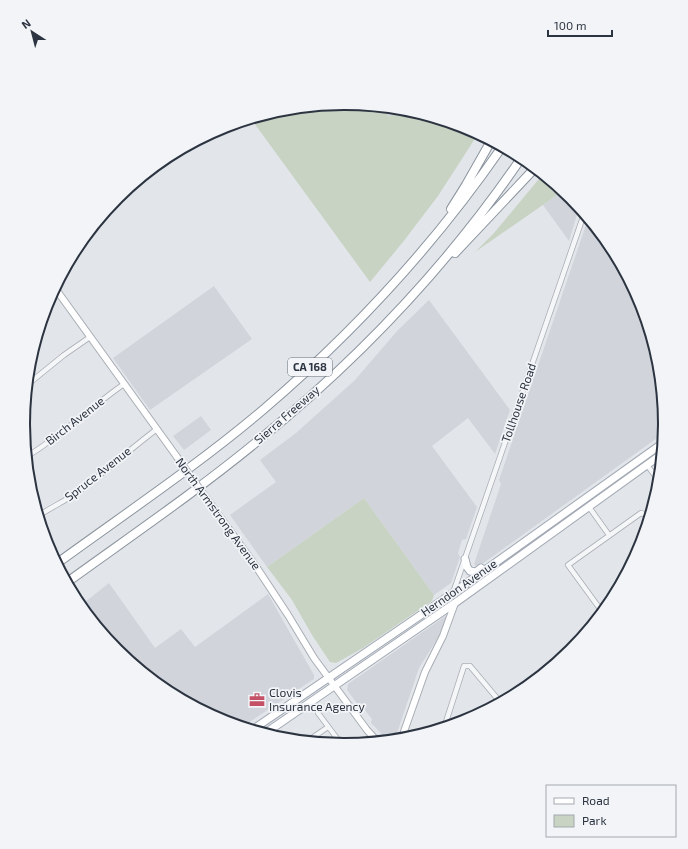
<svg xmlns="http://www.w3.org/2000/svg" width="688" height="849" viewBox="0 0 688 849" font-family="'Exo 2',sans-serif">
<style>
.built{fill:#d1d5db}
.green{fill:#c8d3c4}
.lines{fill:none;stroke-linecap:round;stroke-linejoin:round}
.street-casing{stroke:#a8adb4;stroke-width:6}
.secondary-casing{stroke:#a8adb4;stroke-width:8}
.primary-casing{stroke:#a3aab5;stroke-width:9}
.highway-casing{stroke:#8b949f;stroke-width:10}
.street{stroke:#f5f6f8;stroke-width:4.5}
.secondary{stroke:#fff;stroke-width:6}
.primary{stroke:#fff;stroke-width:7}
.highway{stroke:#fff;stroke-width:8}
.secondary-bridge-casing{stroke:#a8adb4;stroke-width:8;stroke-linecap:butt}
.secondary-bridge{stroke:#fff;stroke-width:6}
.labels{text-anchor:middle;stroke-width:3.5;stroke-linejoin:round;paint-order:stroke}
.shield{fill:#f2f4f7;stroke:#676e78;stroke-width:1}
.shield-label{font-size:11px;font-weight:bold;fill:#2c3441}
.street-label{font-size:12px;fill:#2c3441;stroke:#f2f4f7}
.poi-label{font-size:12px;fill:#2c3441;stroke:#f2f4f7;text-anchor:start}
.rim{fill:none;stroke:#2c3441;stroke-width:2}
</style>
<rect width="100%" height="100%" fill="#e2e6ea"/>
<!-- built -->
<path class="built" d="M382,107L400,109L389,117Z
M563,191L571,198L579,208L569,241L543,205Z
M588,219L611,246L641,302L659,362L665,425L664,433L478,567H476L474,564L501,484L499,480Z
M214,286L252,339L150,410L113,358Z
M429,300L510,410L495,454L468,418L432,446L477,507L466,539L462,540L458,553L460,557L451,583L434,595L364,498L267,567L230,515L276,482L260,460L296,433L355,380L397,331Z
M201,416L211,430L184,450L173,436Z
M109,583L155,648L181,629L195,647L268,594L314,675V679L242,727L221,721L165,691L117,651L80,606Z
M447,615L441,633L419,668L395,739L388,741L375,727L371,723L372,719L368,714L365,710L361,709L347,690L348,684Z"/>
<!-- green -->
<path class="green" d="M344,104L382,107L389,117L400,109L407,110L467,128L478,134L438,196L403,242L370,282L251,119L282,110Z
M543,174L563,191L475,252L494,233Z
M364,498L434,595L432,601L363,648L336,663L330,662L312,635L292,600L267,567Z"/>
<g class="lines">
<defs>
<path id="street" d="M27,385L64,355L90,337
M26,457C61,436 91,407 124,384
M647,465L659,481
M589,507L609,535
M38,516C50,508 63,502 75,494C103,474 129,450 157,429
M453,593L584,214
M599,608L614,597
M603,613L568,565L641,513L644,514L649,521
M318,713L342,745
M444,728L464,666H470L501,703
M306,742L328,727"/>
<path id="secondary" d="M134,183L182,149
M55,288L177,457
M207,499L257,568L288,615L314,658L367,730L378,742
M401,740L425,672L443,636L455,603"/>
<path id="primary" d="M465,559L467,567L470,571L476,572L481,568
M252,730L453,593L663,443
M264,734L455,603L662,454"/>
<path id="highway" d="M451,209L466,185L491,141
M455,253L535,168
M56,564C126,513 198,465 264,409C354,332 435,244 502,147
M66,583C131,536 197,491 259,440C359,359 449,264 522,157"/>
</defs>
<!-- street casing -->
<use href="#street" class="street-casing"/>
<!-- secondary casing -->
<use href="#secondary" class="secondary-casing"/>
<!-- primary casing -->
<use href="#primary" class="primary-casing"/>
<!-- highway casing -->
<use href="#highway" class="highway-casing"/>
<!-- street -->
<use href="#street" class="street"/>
<!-- secondary -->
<use href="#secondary" class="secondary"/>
<!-- primary -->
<use href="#primary" class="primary"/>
<!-- highway -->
<use href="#highway" class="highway"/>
<defs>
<path id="secondary-bridge" d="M177,457L207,499"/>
</defs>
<!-- secondary-bridge casing -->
<use href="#secondary-bridge" class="secondary-bridge-casing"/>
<!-- secondary-bridge -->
<use href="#secondary-bridge" class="secondary-bridge"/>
</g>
<!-- icons -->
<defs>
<symbol id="office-bare" viewBox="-9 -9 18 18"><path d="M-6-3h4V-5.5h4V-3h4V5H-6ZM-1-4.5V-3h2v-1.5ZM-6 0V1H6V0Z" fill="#c55166" stroke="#f2f4f7" stroke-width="2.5" paint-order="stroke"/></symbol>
</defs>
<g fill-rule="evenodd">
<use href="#office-bare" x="246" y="689" width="22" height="22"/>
</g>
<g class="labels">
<!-- shield labels -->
<rect class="shield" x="288" y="358" width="44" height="18" rx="3"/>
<g class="shield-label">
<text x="310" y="371">CA 168</text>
</g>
<!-- street labels -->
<g class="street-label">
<text transform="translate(519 403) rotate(-71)" y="4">Tollhouse Road</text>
<text transform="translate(287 415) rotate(-41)" y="4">Sierra Freeway</text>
<text transform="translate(75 421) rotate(-38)" y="4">Birch Avenue</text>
<text transform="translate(98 474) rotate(-38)" y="4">Spruce Avenue</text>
<text transform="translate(218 514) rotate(54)" y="4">North Armstrong Avenue</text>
<text transform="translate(459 588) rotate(-35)" y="4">Herndon Avenue</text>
</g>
<!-- poi labels -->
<g class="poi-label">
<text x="269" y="697">Clovis<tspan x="269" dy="14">Insurance Agency</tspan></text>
</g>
</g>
<!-- crop -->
<path d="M0 0H688V849H0ZM30 424a314 314 0 1 1 628 0a314 314 0 1 1-628 0Z" fill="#f2f4f7" fill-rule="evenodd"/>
<path class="rim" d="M30 424a314 314 0 1 1 628 0a314 314 0 1 1-628 0Z"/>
<!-- legend -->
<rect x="546" y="785" width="130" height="52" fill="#f2f4f7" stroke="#a3a7ae"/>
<rect x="554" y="798" width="20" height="6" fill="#ffffff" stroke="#a3a7ae"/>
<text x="582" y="805" font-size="12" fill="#2c3441">Road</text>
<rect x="554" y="815" width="20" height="12" fill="#c8d3c4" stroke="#a3a7ae"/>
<text x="582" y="825" font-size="12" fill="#2c3441">Park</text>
<!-- north arrow -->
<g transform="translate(32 32) rotate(324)" stroke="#f2f4f7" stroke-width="3" paint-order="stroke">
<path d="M0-3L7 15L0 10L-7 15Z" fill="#2c3441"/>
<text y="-6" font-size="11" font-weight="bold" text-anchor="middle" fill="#2c3441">N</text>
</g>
<!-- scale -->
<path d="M548 30v6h64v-6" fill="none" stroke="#2c3441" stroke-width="2"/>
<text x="554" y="30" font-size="12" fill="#2c3441" stroke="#f2f4f7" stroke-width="3" paint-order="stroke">100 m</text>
</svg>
